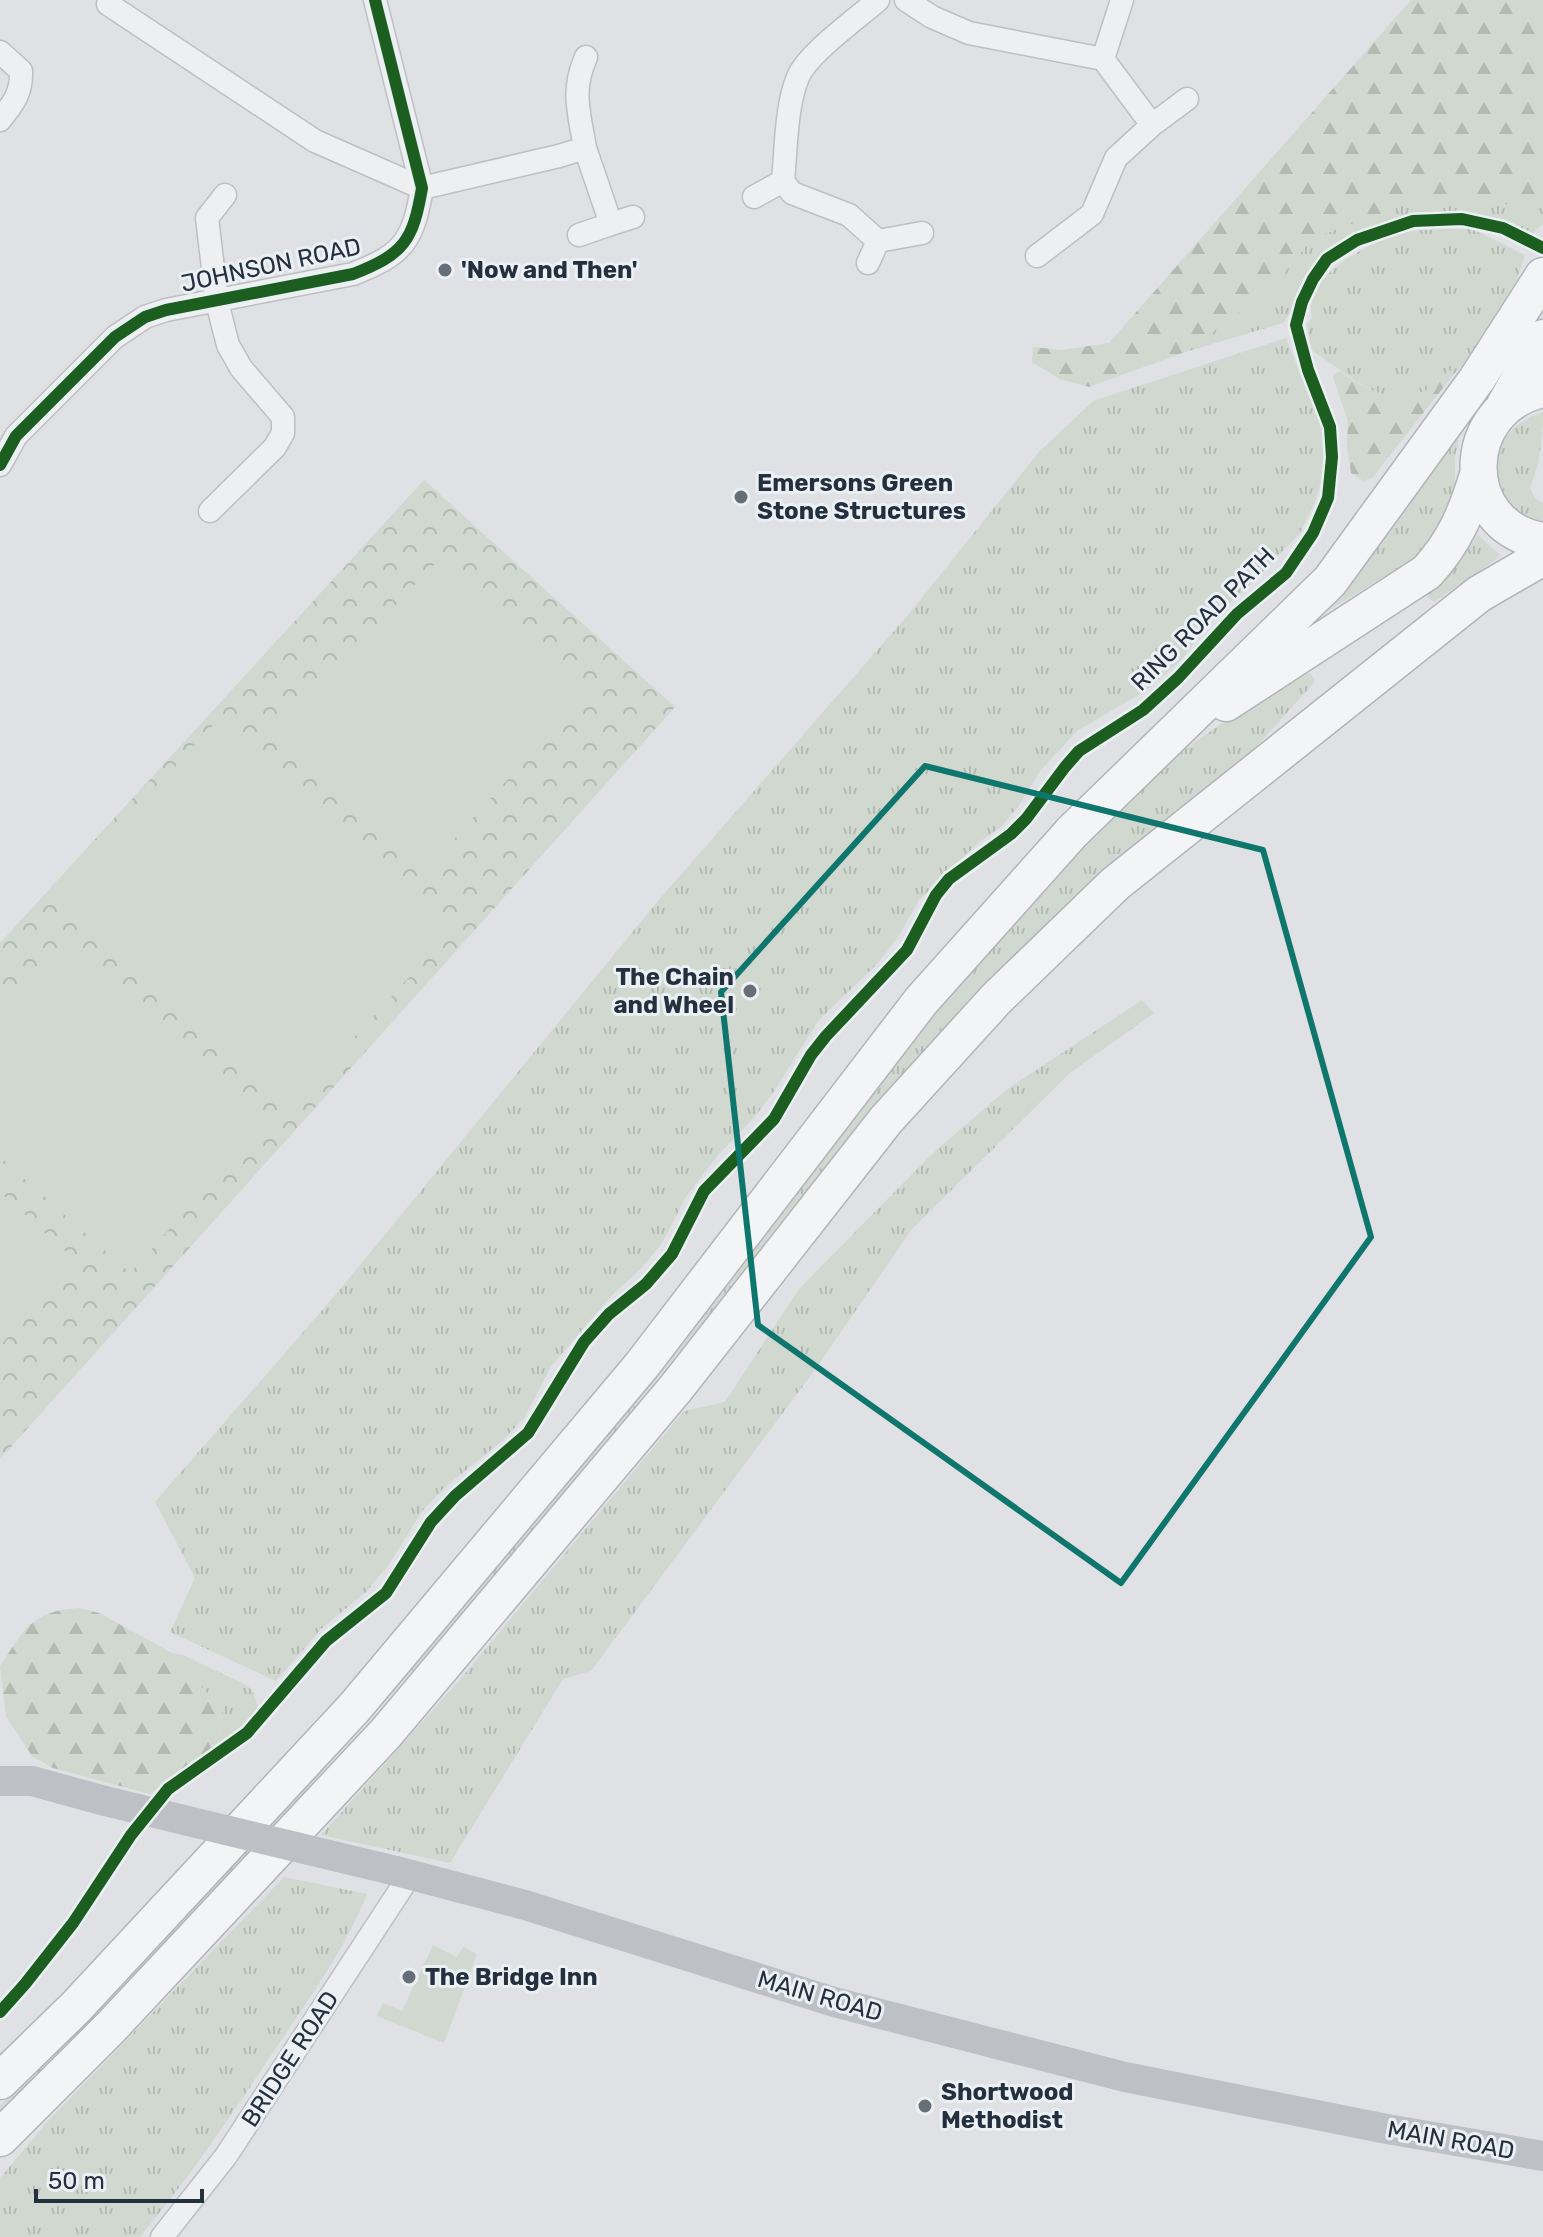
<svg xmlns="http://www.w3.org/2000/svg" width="1543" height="2237" viewBox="0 0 1543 2237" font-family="Rubik,sans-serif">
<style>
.grass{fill:url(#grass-tufts)}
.forest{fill:url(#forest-firs)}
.park{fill:url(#park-crowns)}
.garden{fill:#d0d8cf}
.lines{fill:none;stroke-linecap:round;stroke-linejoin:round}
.minor-casing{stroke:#bdbfc2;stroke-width:25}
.trunk-casing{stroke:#b1b4b9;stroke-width:39}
.minor{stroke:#eeeff1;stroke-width:22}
.secondary{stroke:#bdc0c4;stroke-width:30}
.trunk{stroke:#f3f4f5;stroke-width:36}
.secondary-bridge{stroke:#bdc0c4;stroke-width:30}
.cycleway-casing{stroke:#ebf0f5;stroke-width:17}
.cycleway{stroke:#1b5e20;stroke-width:12}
.marked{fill:none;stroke:#0f766e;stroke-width:6;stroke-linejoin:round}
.poi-dot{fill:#666e78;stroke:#ebf0f5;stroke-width:3}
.labels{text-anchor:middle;stroke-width:6;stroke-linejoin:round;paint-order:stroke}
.street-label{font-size:24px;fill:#25303e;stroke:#ebf0f5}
.poi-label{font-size:24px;font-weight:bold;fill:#25303e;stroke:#ebf0f5;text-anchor:start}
</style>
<defs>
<pattern id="grass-tufts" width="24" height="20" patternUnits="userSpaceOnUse" patternTransform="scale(2)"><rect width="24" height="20" fill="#d0d8cf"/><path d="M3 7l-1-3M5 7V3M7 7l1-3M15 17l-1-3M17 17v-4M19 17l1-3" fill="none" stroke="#b2bab3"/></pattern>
<pattern id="forest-firs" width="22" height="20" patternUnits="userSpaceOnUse" patternTransform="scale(2)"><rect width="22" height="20" fill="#d0d8cf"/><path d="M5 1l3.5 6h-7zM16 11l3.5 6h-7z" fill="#b2bab3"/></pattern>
<pattern id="park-crowns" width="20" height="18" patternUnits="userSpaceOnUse" patternTransform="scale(2)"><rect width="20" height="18" fill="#d0d8cf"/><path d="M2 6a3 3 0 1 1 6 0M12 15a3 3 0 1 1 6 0" fill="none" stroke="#b2bab3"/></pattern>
</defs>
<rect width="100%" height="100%" fill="#dfe1e4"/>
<!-- grass -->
<path class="grass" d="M1468,195L1513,206L1543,199V224L1529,237C1512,230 1494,220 1477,216C1427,206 1351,229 1316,264C1299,281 1298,305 1283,323L1185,352L1270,290L1312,238L1413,202Z
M1447,229H1472L1525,255L1516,282L1464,363L1454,374L1449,370C1400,429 1357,379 1311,350L1307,324L1312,318C1301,276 1371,241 1404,233C1418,229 1433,230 1447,229Z
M1286,338L1325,434L1326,463L1316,500L1300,533L1246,589L1211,619L1183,658L1147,690L1077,731L1040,771L1020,804L1002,826L978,843L919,900L898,937L877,964L818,1021L773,1093L752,1120L718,1155L686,1197L662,1243L640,1270L613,1294L552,1365L524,1418L503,1440L444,1488L422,1511L390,1563L366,1592L321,1629L276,1681L170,1632L195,1578L155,1502L338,1292L657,902L908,615L1039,452L1093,401Z
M1543,413C1543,439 1540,463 1530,488L1535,498L1543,503V528C1531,525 1526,520 1516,511C1512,507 1505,503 1502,498C1480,466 1508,419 1543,413Z
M1448,437L1459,440L1455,458V501L1424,552L1331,609H1323Z
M1478,535L1501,556L1434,602L1427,597L1432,587L1461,560Z
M1310,673L1315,680L1313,684L1255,748L1172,822L759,1253L583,1470L452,1626L243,1861L0,2115V2106L52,2053L898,1061L947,997L1069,860L1139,794L1145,784L1177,755L1218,726L1271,692Z
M1142,1000L1154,1013L1070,1073L912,1229L814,1371L591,1671L563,1679L450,1863L321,1835L458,1682L684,1411L725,1402L799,1289L933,1153L1006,1090Z
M172,1653L183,1655L246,1685L253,1691L259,1709L244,1726L220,1744L222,1710Z
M284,1877L367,1894C345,1949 309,1999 276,2048C233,2113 190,2177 140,2237H0V2178L49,2120Z"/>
<!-- forest -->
<path class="forest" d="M1411,0H1543V199L1513,206L1468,195L1413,202L1313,238L1270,290L1185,352L1089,387L1060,379L1032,362L1033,347L1062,350L1109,343Z
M1449,370L1454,374L1372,478L1363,481L1351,473L1347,447L1348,421L1333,377L1339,371C1378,398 1414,412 1449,370Z
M79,1608L99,1613L172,1653L222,1710L220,1744L150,1794L53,1768L32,1756L6,1716L0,1666C25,1629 31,1611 79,1608Z"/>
<!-- park -->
<path class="park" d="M424,480L675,707L0,1459V943Z"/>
<!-- garden -->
<path class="garden" d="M440,558L588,690L421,876L272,737Z
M214,724L447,936L292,1105L60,893Z
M65,946L264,1124L130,1273L0,1157V1017Z
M0,1192L76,1261L0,1346Z
M433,1945L457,1957L463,1947L477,1954L444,2043L377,2016L383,2003L402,2011Z"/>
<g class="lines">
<defs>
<path id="minor" d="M878,0C858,18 808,53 798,77C786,105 786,150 783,181L792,193L849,215L878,241L922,233
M906,0L932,17L969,33L1103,59L1122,0
M108,4L315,141L422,188L559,156L585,148L611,224L633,217
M0,52L21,71C22,93 13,104 0,120
M1152,125L1187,99
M585,148C579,112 571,91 586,57
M754,197L783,181
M579,235L611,224
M1037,256L1092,214L1116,158L1152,125L1103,59
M868,263L878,241
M0,465L16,436L115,337L145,317L166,310L353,274C404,254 413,241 422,188L375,0
M210,511L275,447L283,433V417L241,368L228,345L217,302L207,218L225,195
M162,2237L226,2156L410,1875"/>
<path id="trunk" d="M1543,389C1458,407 1456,527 1543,541
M1505,405L1543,338
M1226,703L1427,572C1455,541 1466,514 1478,475
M0,2081L76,2007L354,1708L642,1365L921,1001L1072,832L1330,581L1477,379L1543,276
M0,2138L111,2027L386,1733L676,1388L886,1120L996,999L1115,884L1479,594L1543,557"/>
</defs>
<!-- minor casing -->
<use href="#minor" class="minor-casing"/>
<!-- trunk casing -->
<use href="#trunk" class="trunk-casing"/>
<!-- minor -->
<use href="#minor" class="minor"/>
<!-- secondary -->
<path class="secondary" d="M0,1781H32L105,1801
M396,1871L525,1905L834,2002L1125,2077L1387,2129L1543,2156"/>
<!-- trunk -->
<use href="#trunk" class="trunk"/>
<!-- secondary-bridge -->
<path class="secondary-bridge" d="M105,1801L396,1871"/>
<defs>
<path id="cycleway" d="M0,465L16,436L115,337L145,317L166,310L353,274C404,254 413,241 422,188L375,0
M0,2012L25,1984L73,1923L131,1835L168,1789L247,1733L326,1641L386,1593L431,1522L455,1496L528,1433L584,1342L609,1314L646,1284L672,1254L704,1191L774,1119L811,1055L826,1036L907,950L936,895L949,879L1011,834L1026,819L1065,767L1079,751L1143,710L1178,678L1237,614L1286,573L1313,533L1328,498L1332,457L1330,427L1308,370L1296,325L1302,302L1313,279L1327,259L1357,240L1413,221L1462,219L1503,228L1543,248"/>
</defs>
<!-- cycleway casing -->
<use href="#cycleway" class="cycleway-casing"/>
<!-- cycleway -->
<use href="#cycleway" class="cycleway"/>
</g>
<!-- marked area -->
<path class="marked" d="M925,766L1263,850L1371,1237L1121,1583L758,1325L721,992Z"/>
<!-- markers -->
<g class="poi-dot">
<circle cx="445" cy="270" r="8"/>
<circle cx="741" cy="497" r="8"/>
<circle cx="750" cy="991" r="8"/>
<circle cx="409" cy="1977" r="8"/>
<circle cx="925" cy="2106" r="8"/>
</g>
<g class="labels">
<!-- street labels -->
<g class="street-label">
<text transform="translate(271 265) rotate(-12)" y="8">JOHNSON ROAD</text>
<text transform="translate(1203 619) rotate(-45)" y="8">RING ROAD PATH</text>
<text transform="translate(820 1996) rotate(16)" y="8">MAIN ROAD</text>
<text transform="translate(290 2059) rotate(-57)" y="8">BRIDGE ROAD</text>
<text transform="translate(1451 2140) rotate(10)" y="8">MAIN ROAD</text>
</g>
<!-- poi labels -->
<g class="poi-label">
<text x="461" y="278">'Now and Then'</text>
<text x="757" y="491">Emersons Green<tspan x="757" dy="28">Stone Structures</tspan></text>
<text x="734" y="985" text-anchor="end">The Chain<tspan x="734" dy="28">and Wheel</tspan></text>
<text x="425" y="1985">The Bridge Inn</text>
<text x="941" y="2100">Shortwood<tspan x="941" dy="28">Methodist</tspan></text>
</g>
</g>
<!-- scale -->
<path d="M36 2189v12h166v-12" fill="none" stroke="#25303e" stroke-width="4"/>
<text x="48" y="2189" font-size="24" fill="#25303e" stroke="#ebf0f5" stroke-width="6" paint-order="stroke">50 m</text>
</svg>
